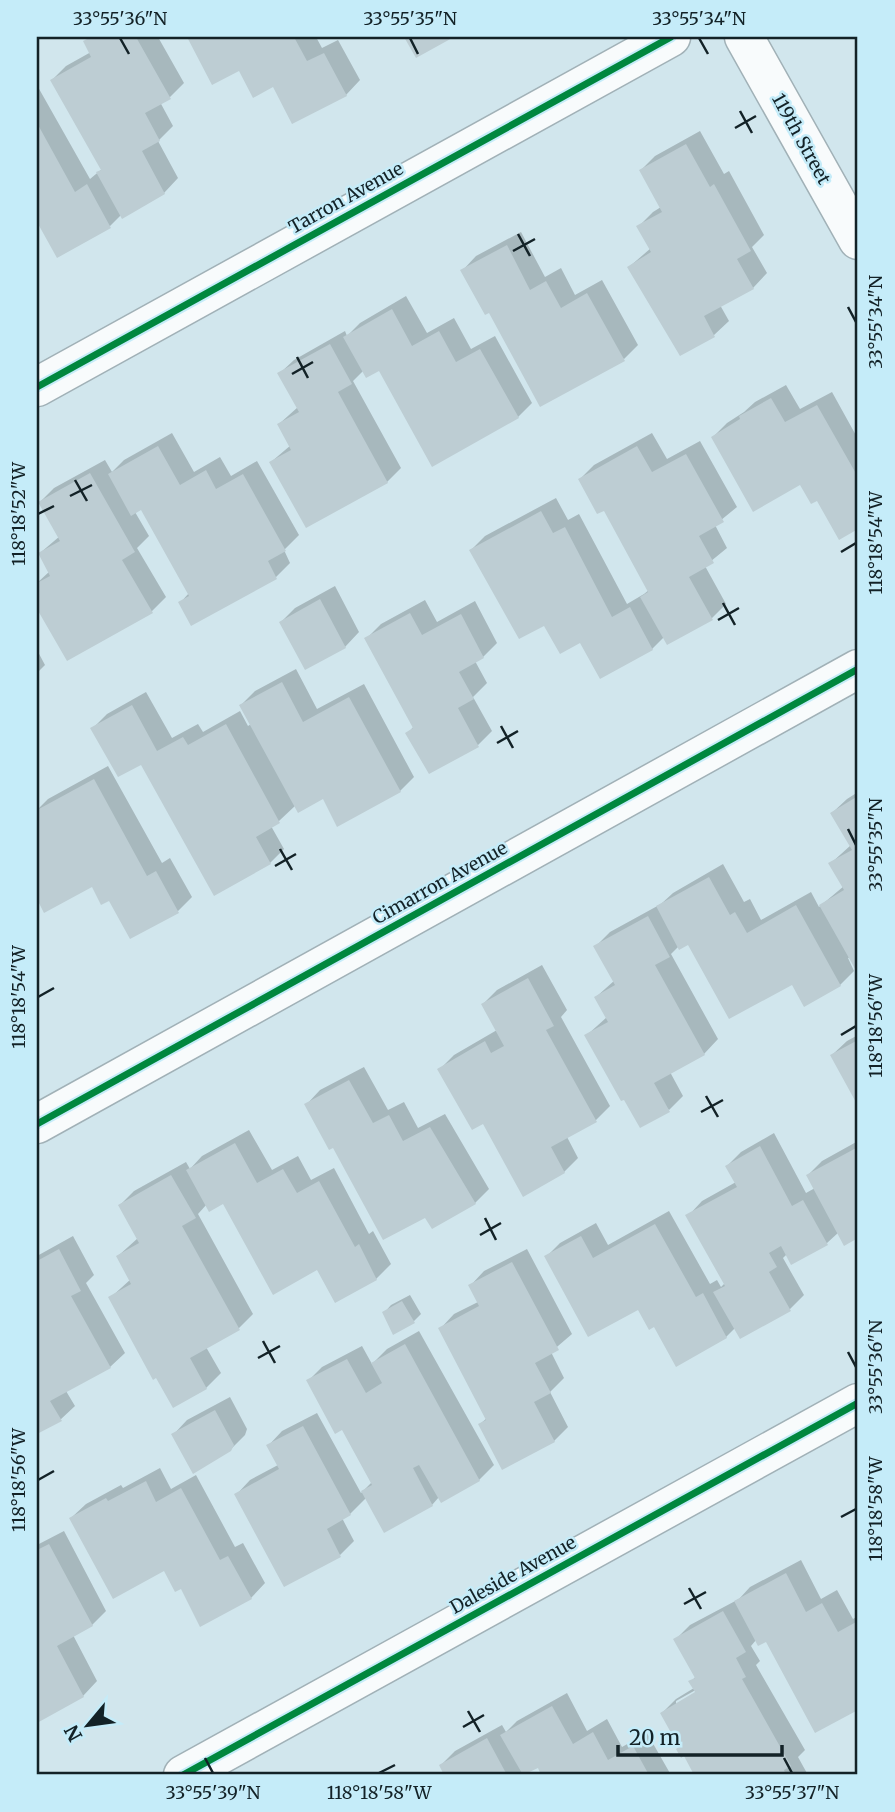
<svg xmlns="http://www.w3.org/2000/svg" width="895" height="1812" viewBox="0 0 895 1812" font-family="Merriweather,serif">
<style>
.shadow{fill:#0003;fill-rule:evenodd}
.building{fill:#bdcdd3}
.lines{fill:none;stroke-linecap:round;stroke-linejoin:round}
.minor-casing{stroke:#a1b1b7;stroke-width:41}
.minor{stroke:#f8fbfc;stroke-width:38}
.cycleway-casing{stroke:#c5ecf9;stroke-width:11}
.cycleway{stroke:#00873e;stroke-width:7}
.ticks{fill:none;stroke:#132227;stroke-width:2.5}
.labels{text-anchor:middle;stroke-width:5;stroke-linejoin:round;paint-order:stroke}
.street-label{font-size:18px;fill:#132227;stroke:#c5ecf9}
.neatline{fill:none;stroke:#132227;stroke-width:2.5}
.ticks-label{font-size:18px;text-anchor:middle;fill:#132227}
</style>
<rect width="100%" height="100%" fill="#d1e6ed"/>
<!-- shadow -->
<path class="shadow" d="M90,37H158L184,83L170,97L160,102L173,126L158,141L178,178L164,193L121,215L110,226L37,219V88L38,87L90,179L102,169L52,80L66,66L91,52L85,42Z
M189,37H316L322,48L338,40L360,80L346,95L274,85L239,68L213,82Z
M700,131L724,174L729,171L764,235L752,247L767,273L753,288L720,305L729,321L714,335L680,354L629,267L651,248L639,226L653,212L661,207L641,170L655,156Z
M521,232L545,277L561,268L575,295L602,280L638,345L624,359L462,271L476,256Z
M406,296L427,333L454,318L471,349L495,336L532,403L518,417L380,369L364,370L353,381L401,468L387,482L271,462L291,445L279,424L298,407L279,374L294,360L345,331L347,336L360,323Z
M786,385L800,409L832,392L858,439V527L839,538L818,499L801,483L713,437L727,423L744,412L755,402Z
M172,433L194,472L220,457L231,476L257,461L299,535L284,550L290,563L276,577L192,624L180,603L189,593L142,507L135,512L149,536L137,548L166,597L151,612L67,659L37,605V583L50,571L40,553L60,536L40,502L54,488L105,460L112,472L124,460Z
M652,433L667,459L700,441L737,507L715,525L727,548L705,566L726,604L712,618L664,637L652,649L581,640L545,624L471,550L485,536L556,498L568,520L579,514L627,604L644,594L649,590L604,508L580,479L594,465Z
M335,586L359,632L345,647L281,622L295,608Z
M425,600L437,622L475,601L497,643L483,657L475,661L487,683L473,697L492,731L478,745L408,733L414,726L367,638L381,624Z
M37,650L45,665L37,673Z
M296,669L317,709L364,684L414,777L400,791L323,797L296,805L279,821L271,826L284,849L270,863L141,762L92,729L107,714L146,692L172,738L198,724L203,732L240,711L248,726L251,724L241,705L255,691Z
M108,766L162,863L170,858L192,897L178,911L109,898L92,884L45,910L37,895V810L48,799Z
M858,792V970L851,957L848,958L854,971L840,985L792,983L689,943L679,946L671,954L718,1039L704,1054L670,1072L683,1096L669,1110L587,1035L607,1017L596,997L615,980L596,946L610,932L661,904L673,893L723,864L744,902L750,899L761,920L811,892L819,907L844,886L830,864L851,845L832,813L847,799Z
M542,965L567,1010L561,1017L610,1106L596,1120L567,1137L578,1158L564,1172L484,1122L440,1069L454,1055L497,1030L483,1004L497,990Z
M858,1035V1102L832,1055L847,1041Z
M364,1067L388,1110L404,1102L418,1128L445,1114L489,1189L475,1203L426,1215L334,1146L306,1105L320,1090Z
M249,1130L272,1170L298,1156L311,1180L334,1168L369,1234L373,1231L391,1264L376,1279L335,1300L318,1267L224,1201L207,1204L198,1214L253,1314L239,1328L206,1347L221,1373L206,1388L174,1406L110,1298L131,1279L118,1256L138,1238L120,1205L134,1191L186,1162L190,1169L202,1156Z
M774,1133L806,1193L815,1188L808,1175L822,1161L858,1141V1236L845,1243L839,1232L827,1243L787,1254L783,1258L804,1295L790,1309L735,1328L726,1337L676,1364L655,1325L638,1307L546,1257L560,1243L596,1223L608,1245L669,1211L710,1284L717,1280L721,1287L725,1283L688,1216L702,1201L736,1182L727,1166L741,1152Z
M73,1236L94,1275L86,1283L125,1353L110,1367L66,1391L75,1406L60,1420L37,1432V1256Z
M527,1249L572,1334L551,1352L564,1378L550,1392L568,1427L554,1441L480,1424L487,1418L440,1329L454,1314L478,1302L470,1286L484,1271Z
M410,1295L421,1314L414,1321L384,1313L391,1305Z
M419,1331L494,1465L479,1480L441,1501L439,1497L432,1505L366,1498L350,1514L342,1518L354,1541L340,1555L236,1495L250,1480L278,1465L268,1446L282,1431L317,1413L361,1493L372,1482L342,1428L308,1381L322,1367L362,1346L372,1364L387,1349Z
M230,1397L247,1429L245,1435L230,1450L173,1435L187,1420Z
M160,1468L171,1489L196,1475L235,1547L243,1543L265,1583L251,1598L181,1587L164,1569L71,1518L86,1504L121,1485L123,1488Z
M64,1531L106,1611L92,1625L73,1635L97,1681L83,1696L37,1721V1545Z
M801,1560L821,1599L837,1590L853,1619L858,1616V1708L816,1731L766,1639L756,1640L751,1646L760,1661L756,1665L805,1750L798,1757L808,1775H693L695,1773L662,1713L676,1699L694,1688L691,1682L696,1676L676,1639L690,1625L739,1599L750,1587ZM701,1687L703,1690L676,1705V1701Z
M567,1693L587,1731L607,1719L622,1747L647,1733L671,1775H543L538,1766L522,1775H446L441,1765L455,1751L502,1725L506,1732L517,1721Z"/>
<!-- building -->
<path class="building" d="M91,37H136L171,99L145,113L160,141L142,151L165,194L122,219L96,172L101,170L50,80L91,57L83,41Z
M187,37H294L307,61L324,53L347,96L292,124L273,87L253,98L239,71L212,85Z
M404,37H454L416,58Z
M37,123L75,192L87,184L111,228L57,258L37,222Z
M686,144L710,187L714,184L751,251L737,259L754,289L704,316L715,337L680,356L627,267L651,252L636,226L662,212L639,170Z
M507,245L530,290L546,281L561,308L587,293L625,361L540,407L489,313L485,315L460,270Z
M392,309L412,346L439,331L456,362L480,349L519,418L432,467L379,371L366,378L343,337Z
M330,344L352,384L338,392L388,483L306,528L269,462L291,450L277,424L299,412L277,373Z
M771,398L785,422L817,405L858,477V529L839,540L817,501L811,504L800,485L753,512L711,437L740,419L739,416Z
M158,446L180,485L206,470L216,489L243,474L286,551L268,561L277,579L191,626L178,602L189,596L141,510L131,516L108,474Z
M637,446L652,472L686,454L724,522L699,536L714,563L689,577L713,620L667,645L640,597L648,592L604,511L597,514L578,479Z
M90,473L135,552L122,560L153,613L67,661L37,609V583L50,576L38,553L60,541L38,502Z
M541,511L553,533L565,527L612,617L630,607L653,650L600,679L580,643L560,654L544,626L519,639L469,550Z
M320,599L346,648L305,670L279,622Z
M410,613L422,635L461,614L484,658L459,672L474,699L458,708L479,747L429,774L405,733L413,728L364,638Z
M282,682L303,722L349,697L401,792L337,827L323,799L298,813L239,705Z
M132,705L157,751L183,737L188,745L226,724L280,823L256,837L271,864L214,896L141,765L118,777L90,728Z
M94,779L147,876L156,871L179,913L130,939L109,901L101,905L92,887L44,913L37,899V810Z
M858,796V974L819,905L844,890L828,863L852,850L830,813Z
M709,877L730,915L735,912L747,933L796,905L841,986L804,1007L792,985L729,1019L688,945L679,950L656,906Z
M648,916L670,957L655,965L705,1055L654,1083L670,1112L640,1128L624,1100L621,1101L584,1035L608,1022L594,997L615,985L593,946Z
M528,978L554,1026L546,1030L597,1122L551,1147L565,1173L523,1197L483,1124L472,1130L437,1069L485,1041L491,1053L504,1046L481,1004Z
M858,1040V1106L830,1055Z
M349,1080L373,1123L389,1115L403,1141L430,1127L476,1204L432,1229L425,1218L383,1240L333,1148L329,1150L304,1104Z
M235,1143L257,1183L283,1169L297,1193L319,1181L355,1247L359,1244L377,1280L335,1303L317,1270L273,1295L223,1204L209,1212L186,1170Z
M760,1146L792,1206L803,1200L828,1245L791,1265L781,1246L769,1253L777,1267L769,1272L791,1311L740,1339L713,1292L725,1286L685,1215L737,1187L725,1166Z
M858,1147V1238L844,1246L806,1175Z
M171,1175L196,1218L182,1226L240,1330L190,1358L207,1389L173,1408L156,1378L153,1380L108,1297L131,1284L116,1256L139,1243L118,1205Z
M655,1224L696,1297L703,1293L727,1338L676,1367L654,1327L649,1330L638,1310L588,1337L544,1256L581,1236L593,1258Z
M59,1249L81,1291L71,1296L111,1368L50,1401L62,1421L37,1434V1261Z
M512,1262L559,1350L535,1363L551,1393L534,1402L555,1442L502,1470L478,1424L486,1420L438,1328L479,1306L468,1285Z
M402,1301L415,1323L393,1335L382,1312Z
M405,1344L480,1481L441,1503L419,1465L413,1468L433,1506L384,1533L361,1491L372,1485L342,1430L335,1434L306,1380L347,1359L366,1393L382,1383L371,1363Z
M215,1410L234,1445L231,1451L193,1474L171,1434Z
M303,1426L351,1515L327,1529L341,1557L284,1587L234,1494L279,1469L266,1445Z
M146,1481L156,1502L181,1488L220,1560L228,1556L252,1599L200,1627L181,1589L175,1592L164,1571L113,1599L69,1518L106,1498L108,1501Z
M49,1544L93,1626L57,1646L84,1697L37,1723V1550Z
M786,1573L806,1612L822,1603L838,1632L858,1621V1710L815,1733L766,1642L758,1646L734,1601Z
M723,1611L746,1652L736,1658L746,1677L742,1679L791,1766L784,1770L786,1775H690L693,1773L684,1756L681,1758L676,1749L679,1747L660,1713L695,1692L688,1681L695,1678L673,1639Z
M552,1706L573,1744L593,1732L608,1760L633,1746L649,1775H541L538,1768L523,1775L500,1735Z
M487,1738L507,1775H444L439,1765Z"/>
<g class="lines">
<defs>
<path id="minor" d="M744,37L858,240
M37,387L671,37
M37,1124L858,669
M183,1775L858,1403"/>
</defs>
<!-- minor casing -->
<use href="#minor" class="minor-casing"/>
<!-- minor -->
<use href="#minor" class="minor"/>
<defs>
<path id="cycleway" d="M37,387L671,37
M37,1124L858,669
M183,1775L858,1403"/>
</defs>
<!-- cycleway casing -->
<use href="#cycleway" class="cycleway-casing"/>
<!-- cycleway -->
<use href="#cycleway" class="cycleway"/>
</g>
<!-- ticks -->
<path class="ticks" d="M120,38L129,54M410,38L418,54M699,38L708,54M740,111L752,133M735,128L756,116M518,234L530,256M513,251L535,239M848,307L856,322M297,357L308,378M292,374L313,362M75,480L87,501M70,496L92,485M38,514L54,506M841,552L856,543M723,603L735,625M718,620L739,608M501,726L513,748M497,743L518,731M848,829L856,845M280,849L292,870M275,866L296,854M38,997L54,988M841,1035L856,1026M706,1096L718,1117M701,1112L723,1100M485,1218L496,1240M480,1235L501,1223M263,1341L275,1363M848,1352L856,1367M258,1358L280,1346M38,1480L54,1471M841,1517L856,1509M689,1588L701,1609M684,1604L706,1592M468,1711L480,1732M463,1727L484,1715M205,1758L213,1773M784,1758L792,1773M379,1773L395,1765"/>
<g class="labels">
<!-- street labels -->
<g class="street-label">
<text transform="translate(801 139) rotate(61)" y="6">119th Street</text>
<text transform="translate(346 198) rotate(-29)" y="6">Tarron Avenue</text>
<text transform="translate(440 883) rotate(-29)" y="6">Cimarron Avenue</text>
<text transform="translate(513 1575) rotate(-29)" y="6">Daleside Avenue</text>
</g>
</g>
<!-- border -->
<rect width="895" height="1812" fill="none" stroke="#c5ecf9" stroke-width="77"/>
<!-- north arrow -->
<g transform="translate(88 1725) rotate(241)" stroke="#c5ecf9" stroke-width="5" paint-order="stroke">
<path d="M0-5L12 26L0 18L-12 26Z" fill="#132227"/>
<text y="-10" font-size="19" font-weight="bold" text-anchor="middle" fill="#132227">N</text>
</g>
<!-- scale -->
<path d="M618 1745v10h164v-10" fill="none" stroke="#132227" stroke-width="3.5"/>
<text x="629" y="1745" font-size="21" fill="#132227" stroke="#c5ecf9" stroke-width="5" paint-order="stroke">20 m</text>
<rect x="38" y="38" width="818" height="1735" class="neatline"/>
<g class="ticks-label">
<text x="120" y="25">33°55'36"N</text>
<text x="410" y="25">33°55'35"N</text>
<text x="699" y="25">33°55'34"N</text>
<text transform="translate(876 322) rotate(-90)" y="6">33°55'34"N</text>
<text transform="translate(19 514) rotate(-90)" y="6">118°18'52"W</text>
<text transform="translate(876 543) rotate(-90)" y="6">118°18'54"W</text>
<text transform="translate(876 845) rotate(-90)" y="6">33°55'35"N</text>
<text transform="translate(19 997) rotate(-90)" y="6">118°18'54"W</text>
<text transform="translate(876 1026) rotate(-90)" y="6">118°18'56"W</text>
<text transform="translate(876 1367) rotate(-90)" y="6">33°55'36"N</text>
<text transform="translate(19 1480) rotate(-90)" y="6">118°18'56"W</text>
<text transform="translate(876 1509) rotate(-90)" y="6">118°18'58"W</text>
<text x="213" y="1799">33°55'39"N</text>
<text x="379" y="1799">118°18'58"W</text>
<text x="792" y="1799">33°55'37"N</text>
</g>
</svg>
